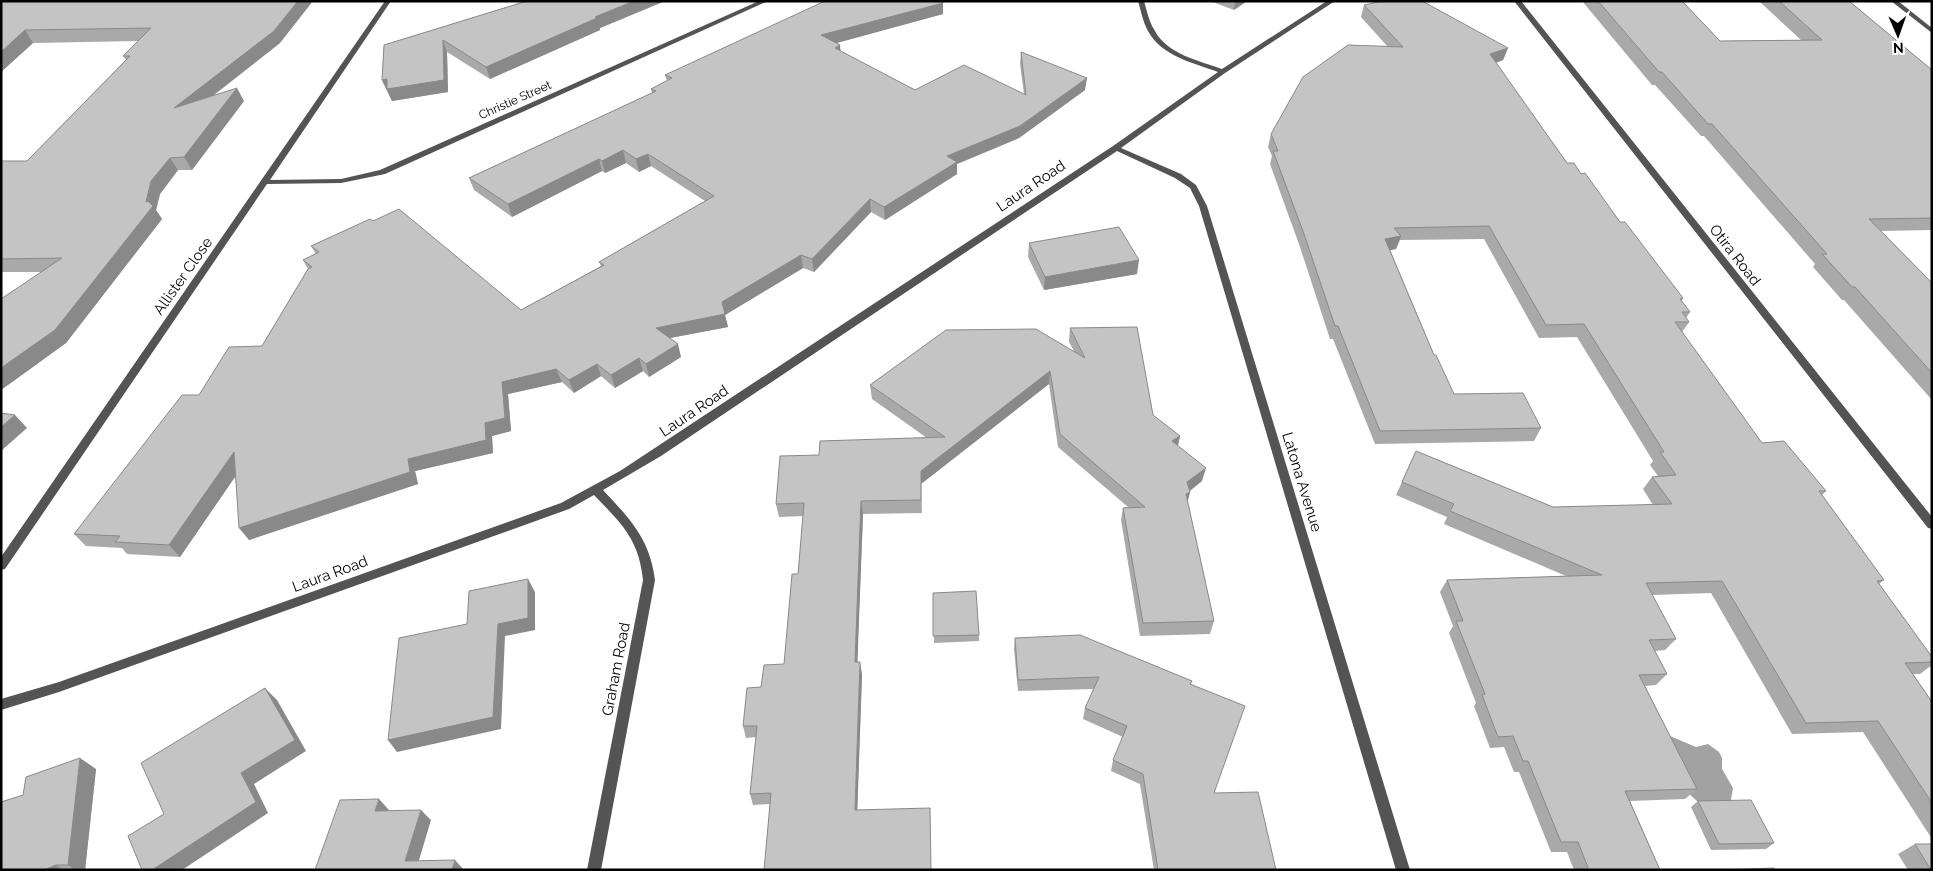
<svg xmlns="http://www.w3.org/2000/svg" width="1933" height="871" viewBox="0 0 1933 871" font-family="Raleway,sans-serif">
<style>
.water{fill:#a2a2a2}
.lines{fill:none;stroke-linecap:round;stroke-linejoin:round}
.street{fill:#545454;fill-rule:evenodd}
.wall{fill:#a9a9a9}
.shaded-wall{fill:#898989}
.building{fill:#c4c4c4;stroke:#898989}
.labels{text-anchor:middle;stroke-width:5;stroke-linejoin:round;paint-order:stroke}
.far-street-label{font-size:12px;fill:#000;stroke:#fff}
.street-label{font-size:15px;fill:#000;stroke:#fff}
</style>
<rect width="100%" height="100%" fill="#fff"/>
<!-- water -->
<path class="water" d="M1670,736L1696,747L1708,744L1719,752L1722,758V769L1733,788L1731,800L1719,802H1698L1687,792Z"/>
<g class="lines">
<!-- street -->
<path class="street" d="M385,1H391L270,180L341,179L380,170L759,1H768L385,174L341,183L267,184L5,569L1,570V557Z
M1138,1H1144C1147,11 1149,22 1155,31C1167,54 1200,61 1222,69L1327,1H1335L1225,73L1121,148L1181,174L1196,185L1207,206L1410,870H1396L1199,206L1190,188L1175,178L1117,151L661,456L603,490C630,519 650,539 655,580L601,870H587L643,580C639,539 621,523 594,495L569,509L59,692L1,710V699L59,682L561,503L620,471L1113,146L1218,72C1194,63 1161,56 1148,31C1143,22 1141,11 1138,1Z
M1514,1H1521L1932,517V529L1928,528Z
M1891,1H1898L1932,28V33Z"/>
</g>
<!-- wall -->
<path class="wall" d="M1,1L280,43L213,96L244,101L192,170H178L160,194L156,210L162,219L66,343L1,390V299L42,272H1V161H27L126,60L123,56L138,41L33,43L1,72Z
M527,1H665L600,28V30L490,79L447,52L448,92L392,101L382,80L384,45Z
M1210,1H1247L1234,10Z
M1582,1H1682L1720,41L1801,40L1759,1H1849L1932,70V230L1881,231L1932,283V400L1844,300H1842L1813,267L1815,264L1704,136H1701L1655,85H1652Z
M943,3V14L836,43L840,45V51L915,90L1024,94L1020,64L1021,52L1085,90L1019,138L957,164V174L885,220L871,212L814,272L803,268L725,315L728,327L670,338L681,357L649,377L643,371L615,388L601,376L574,393L562,382L508,394L511,431L492,436L493,453L415,471L418,484L249,540L235,477L180,557L127,554L122,548L86,546L74,534L199,395L262,346L308,269L303,260L316,254L311,246L373,221L521,310L601,266L599,262L705,201L651,166L639,172L626,163L605,173L602,171L512,217L474,190L469,178L652,93L651,89L667,81L665,75Z
M1364,5L1508,48L1503,60L1496,63L1567,163L1581,174L1683,298L1682,301L1690,312L1686,318L1689,322L1682,332L1762,443L1826,491L1822,495L1884,580L1879,584L1932,657V665L1920,674H1913L1932,702V839L1863,732L1792,734L1711,593L1652,595L1676,639L1665,650L1655,651L1667,674L1656,685L1645,686L1697,789L1685,799L1630,801L1660,870H1574L1567,852H1551L1519,772H1514L1504,747L1490,748L1474,706L1476,703L1449,633L1453,626L1440,592L1447,580L1566,576L1444,524L1447,517L1396,495L1416,451L1553,507L1653,505L1643,489L1652,477L1658,476L1650,465L1653,461L1577,337L1539,338L1484,239L1400,240L1396,249L1390,250L1434,355L1454,394L1541,428L1534,441L1375,444L1333,339H1330L1300,247L1270,164L1272,156L1268,147L1271,134L1388,47L1361,17Z
M1029,243L1137,274L1044,290L1028,257Z
M1070,328L1153,415L1180,436L1178,446L1202,481L1190,491L1187,501L1214,621L1210,634L1140,636L1121,520L1123,508L1128,507L1058,447L1049,384L921,484L922,513L863,514L857,662L862,674L857,810L930,819L770,804L753,805L750,794L756,737L746,738L743,726L761,687L784,664L798,574L803,516L779,517L776,504L819,455L927,438L872,399L870,385L1074,351L1069,342Z
M933,593L979,635V641L934,643Z
M1015,638L1192,681L1190,684L1214,793L1276,870H1154L1140,784L1111,771L1113,760L1123,737L1083,719L1085,708L1094,689L1018,691L1014,649Z
M96,769L85,870H1Z
M1698,801L1774,843L1766,849L1711,850L1691,807Z
M1915,844L1932,870H1908L1898,854Z"/>
<!-- shaded-wall -->
<path class="shaded-wall" d="M298,1H313L280,43L181,120L174,108Z
M634,1H665L600,28V30L490,79L486,67L595,17Z
M1235,1H1247L1234,10Z
M943,3V14L822,47L821,35Z
M25,30L33,43L1,72V52Z
M443,40L447,52L448,92L392,101L382,80Z
M840,45L841,57L835,48Z
M1508,48L1503,60L1485,66L1490,54Z
M1087,78L1085,90L1019,138L957,164V174L885,220L884,207L947,156Z
M237,88L244,101L192,170L184,157Z
M623,150L626,163L605,173L602,161Z
M648,154L651,166L639,172L636,159Z
M170,158L178,170L160,194L156,210L162,219L66,343L1,390V368L146,202L151,181Z
M599,159L602,171L512,217L508,204Z
M870,199L871,212L814,272L812,259Z
M1401,236L1396,249L1380,252L1385,239Z
M801,255L803,268L725,315L728,327L659,340L656,328L722,302Z
M1139,260L1137,274L1044,290L1045,277Z
M678,344L681,357L649,377L646,364Z
M639,358L643,371L615,388L611,375Z
M597,364L601,376L574,393L569,380Z
M556,369L562,382L508,394L511,431L492,436L493,453L415,471L418,484L249,540L239,528L408,459L485,423L502,382Z
M1050,371L1049,384L921,484L922,513L921,471Z
M15,415L27,428L1,451V427Z
M1180,436L1177,449L1172,441Z
M234,452L243,465L180,557L169,545Z
M1206,468L1202,481L1184,495L1187,482Z
M1190,492L1187,505L1186,494Z
M861,501L863,514L857,674L855,662Z
M528,579L535,592V630L505,636L501,729L397,752L388,740L498,624Z
M860,662L862,674L857,821L855,810Z
M265,688L277,700L306,751L254,784L268,813L182,870H152L241,773Z
M80,758L96,769L85,870H75L68,865Z
M379,799L389,810L385,822L375,811Z
M421,810L431,820L416,870L405,861Z
M455,860L464,870H452Z
M56,865L63,870H44Z"/>
<!-- building -->
<path class="building" d="M1,1H298L274,31L174,108L237,88L184,157L170,158L151,181L146,202L148,201L153,206L55,330L1,368V299L62,258L1,259V161H27L130,56H123L151,28L25,30L1,52Z
M527,1H634L595,17L597,18L486,67L443,40L444,80L387,89V79L382,80L384,45Z
M825,1H943V3L821,35L840,45L835,48L915,90L964,65L1026,95L1021,52L1087,78L1020,126L947,156L957,162L884,207L870,199L812,259L801,255L722,302L725,314L656,328L678,344L646,364L639,358L611,375L597,364L569,380L556,369L502,382L505,418L485,423L486,440L408,459L410,472L239,528L234,452L169,545L115,542L120,536L74,534L182,395H199L229,347L262,346L308,269L312,267L303,260L319,252L311,246L370,219L373,221L399,209L521,310L604,265L599,262L714,196L648,154L636,159L623,150L602,161L599,159L508,204L469,178L656,91L651,89L672,78L665,75Z
M1383,1H1422L1508,48L1490,54L1567,163H1574L1581,174L1585,173L1620,222H1625L1683,298L1680,299L1690,312H1682L1689,322H1675L1762,443L1784,441L1826,491H1819L1884,580L1877,581L1932,657V662L1905,663L1932,702V803L1878,721L1806,723L1722,581L1646,583L1676,639L1649,640L1667,674L1639,675L1697,789L1625,791L1660,870H1589L1578,842H1561L1528,761H1523L1513,736L1498,737L1482,695L1485,694L1456,621H1463L1447,580L1602,575L1450,511L1454,504L1402,482L1416,451L1553,507L1672,504L1652,477L1676,475L1660,452H1664L1584,324L1546,325L1489,226L1394,228L1401,236L1385,239L1434,355H1436L1454,394L1523,393L1541,428L1380,431L1338,326H1335L1304,234L1273,151H1278L1271,134L1303,77L1348,45L1403,47L1364,5Z
M1598,1H1682L1720,41L1822,40L1779,1H1849L1932,70V218L1869,219L1932,283V373L1855,287H1852L1822,254H1827L1712,124H1708L1662,72H1659Z
M1119,227L1139,260L1045,277L1029,243Z
M1137,327L1153,415L1180,436L1172,441L1206,468L1187,482L1190,492L1186,494L1214,621L1143,623L1123,508L1145,507L1060,434L1050,371L921,471V500L861,501L855,662H860L855,810L930,808L931,870H764L771,793L750,794L757,726H743L747,688L761,687L764,665L784,664L792,574H798L804,503L776,504L780,456L819,455L820,441L945,437L870,385L946,330L1036,329L1085,358L1070,328Z
M1,413L15,415L1,427Z
M528,579V618L498,624L493,717L388,740L399,638L467,624L469,591Z
M976,591L979,635L933,636V593Z
M1080,635L1192,681L1190,684L1245,706L1214,793L1258,792L1276,870H1158L1143,774L1113,760L1127,726L1085,708L1099,677L1018,680L1015,638Z
M265,688L295,740L241,773L256,802L152,870H142L128,836L164,814L141,763Z
M80,758L68,865H56L44,870H1V802L23,795L26,777Z
M379,799L375,811L421,810L405,861L455,860L452,870H315L340,800Z
M1751,800L1774,843L1719,844L1698,801Z
M1915,844H1932V870H1931Z
M1774,868L1775,870H1722Z"/>
<g class="labels">
<!-- far-street labels -->
<g class="far-street-label">
<text transform="translate(515 100) rotate(-24)" y="4">Christie Street</text>
</g>
<!-- street labels -->
<g class="street-label">
<text transform="translate(1031 186) rotate(-34)" y="5">Laura Road</text>
<text transform="translate(1735 255) rotate(52)" y="5">Otira Road</text>
<text transform="translate(183 276) rotate(-55)" y="5">Allister Close</text>
<text transform="translate(694 411) rotate(-34)" y="5">Laura Road</text>
<text transform="translate(1302 482) rotate(73)" y="5">Latona Avenue</text>
<text transform="translate(330 574) rotate(-20)" y="5">Laura Road</text>
<text transform="translate(616 669) rotate(-79)" y="5">Graham Road</text>
</g>
</g>
<!-- border -->
<rect width="1933" height="871" fill="none" stroke="#000000" stroke-width="5"/>
<!-- north arrow -->
<g transform="translate(1898 35) rotate(178)" stroke="#ffffff" stroke-width="4" paint-order="stroke">
<path d="M0-4L9 19L0 12L-9 19Z" fill="#000000"/>
<text y="-8" font-size="14" font-weight="bold" text-anchor="middle" fill="#000000">N</text>
</g>
</svg>
